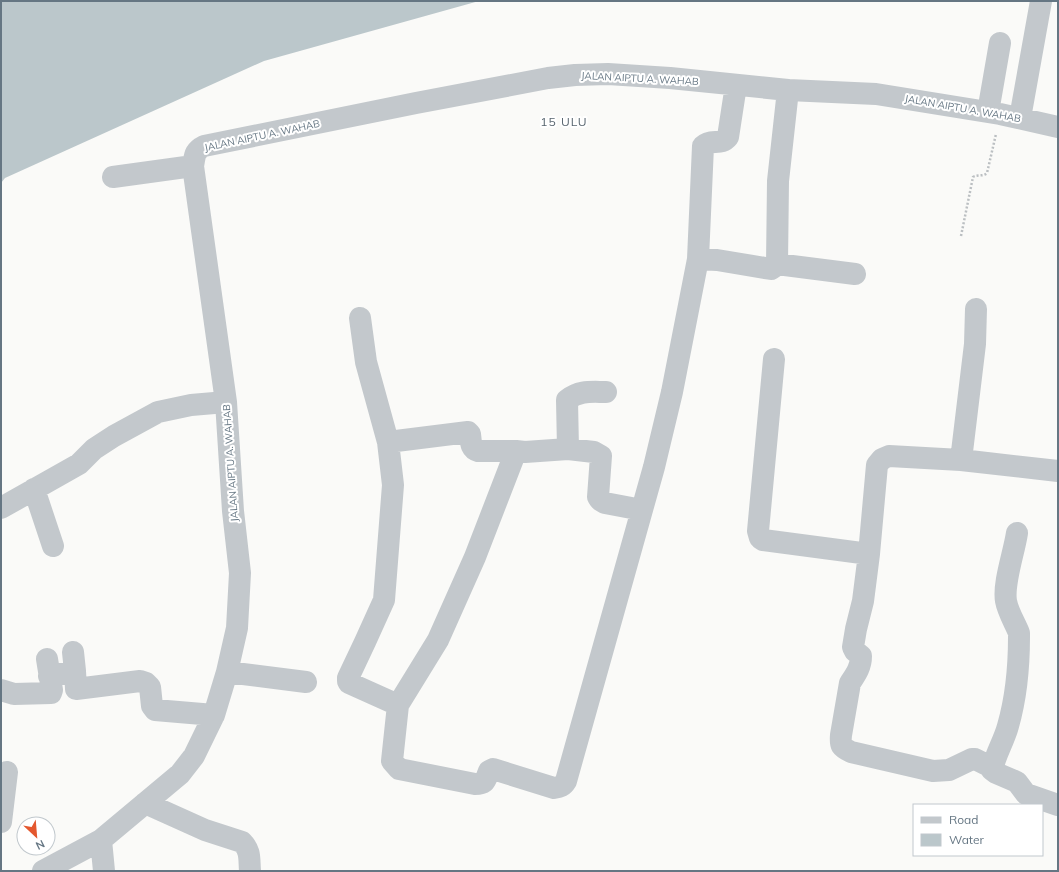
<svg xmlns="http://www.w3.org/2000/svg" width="1059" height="872" viewBox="0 0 1059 872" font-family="Mulish,sans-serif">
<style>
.water{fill:#bbc7cb}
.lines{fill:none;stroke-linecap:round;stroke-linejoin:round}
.path{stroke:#bbbfc2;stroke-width:2.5;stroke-dasharray:2 2;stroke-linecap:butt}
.minor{stroke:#c3c8cc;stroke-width:22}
.labels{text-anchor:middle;stroke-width:4;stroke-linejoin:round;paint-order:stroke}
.street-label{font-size:10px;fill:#657683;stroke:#fff}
.quarter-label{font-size:12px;letter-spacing:1px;fill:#57646e;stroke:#fff}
</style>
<rect width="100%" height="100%" fill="#fafaf8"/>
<!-- water -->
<path class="water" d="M1,1H479L264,61L5,178L1,183Z"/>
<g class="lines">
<!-- path -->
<path class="path" d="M961,236L973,177C978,174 983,177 987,173L996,134"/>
<!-- minor -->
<path class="minor" d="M988,112L1000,43
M1020,118L1041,1
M113,177L193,166
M698,259L703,146C711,138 721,146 728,137L736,85
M777,264L855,274
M976,309L975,344L961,460L1058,471
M360,318L366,362L388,442L393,485L384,600L365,642L348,678V681L349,683L398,705L392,761L399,769L475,784C486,784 485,781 489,771L493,769L554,788C560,787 563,786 566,781L654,467L672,392L698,259L717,260L771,269L774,267L777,264L778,181L788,90
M774,359L758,531L760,538L763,540L869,554
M606,392C591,392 580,390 567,400L568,449L594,452L601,456L598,497L600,500L605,503L642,510
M388,442L468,432L470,434C471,441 470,449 478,451H516
M961,460L889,456L882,459L877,465L869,554L863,601L856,629L853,647L855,651L861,656C861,667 856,674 850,683L841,735C840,746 841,747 851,752L933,771L949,770L972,759H975L993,768
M34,489L53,546
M1,508L79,464L94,449L114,436L158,412L191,405L226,402
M1017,533C1014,553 1003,583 1006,601C1008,612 1015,623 1019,633V637C1019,665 1016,698 1008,726C1004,741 995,755 992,770L996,773L1017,782L1026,794L1058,805
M73,652L75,671
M227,672L306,682
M49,676L75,671L76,689L140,681L146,683L150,687L152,706L155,710L214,715
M1,690L14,694L51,693L52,690L47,659
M398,705L438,640L475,557L516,451L525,452L568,449
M145,803L205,830L242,842C251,851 249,859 250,871
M1,822L7,772
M101,840L104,871
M43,871L101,840L180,774L194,756L214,715L227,672L237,628L240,573L233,511L226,402L193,166C195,156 194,151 204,146L416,103L548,78L575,75L608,74L670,78L788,90L876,94L1000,114L1058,127"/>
</g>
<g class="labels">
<!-- street labels -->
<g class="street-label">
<text transform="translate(640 78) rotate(3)" y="4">JALAN AIPTU A. WAHAB</text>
<text transform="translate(963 108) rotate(10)" y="4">JALAN AIPTU A. WAHAB</text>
<text transform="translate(262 135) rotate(-12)" y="4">JALAN AIPTU A. WAHAB</text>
<text transform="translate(230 463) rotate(-94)" y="4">JALAN AIPTU A. WAHAB</text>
</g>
<!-- quarter labels -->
<g class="quarter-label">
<text x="564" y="126">15 ULU</text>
</g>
</g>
<!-- border -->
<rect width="1059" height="872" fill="none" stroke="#657683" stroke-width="4"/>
<!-- legend -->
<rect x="913" y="804" width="130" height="52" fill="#ffffff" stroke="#c1c8cd"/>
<rect x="921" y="817" width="20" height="6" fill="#c3c8cc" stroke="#c1c8cd"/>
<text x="949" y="824" font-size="12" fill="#657683">Road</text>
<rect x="921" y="834" width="20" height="12" fill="#bbc7cb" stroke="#c1c8cd"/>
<text x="949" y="844" font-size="12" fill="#657683">Water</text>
<!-- north arrow -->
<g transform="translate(36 836) rotate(154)"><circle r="19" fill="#ffffff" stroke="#c1c8cd"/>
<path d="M0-3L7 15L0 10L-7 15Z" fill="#e4572e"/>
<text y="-6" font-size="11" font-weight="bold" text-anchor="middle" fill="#657683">N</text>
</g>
</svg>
